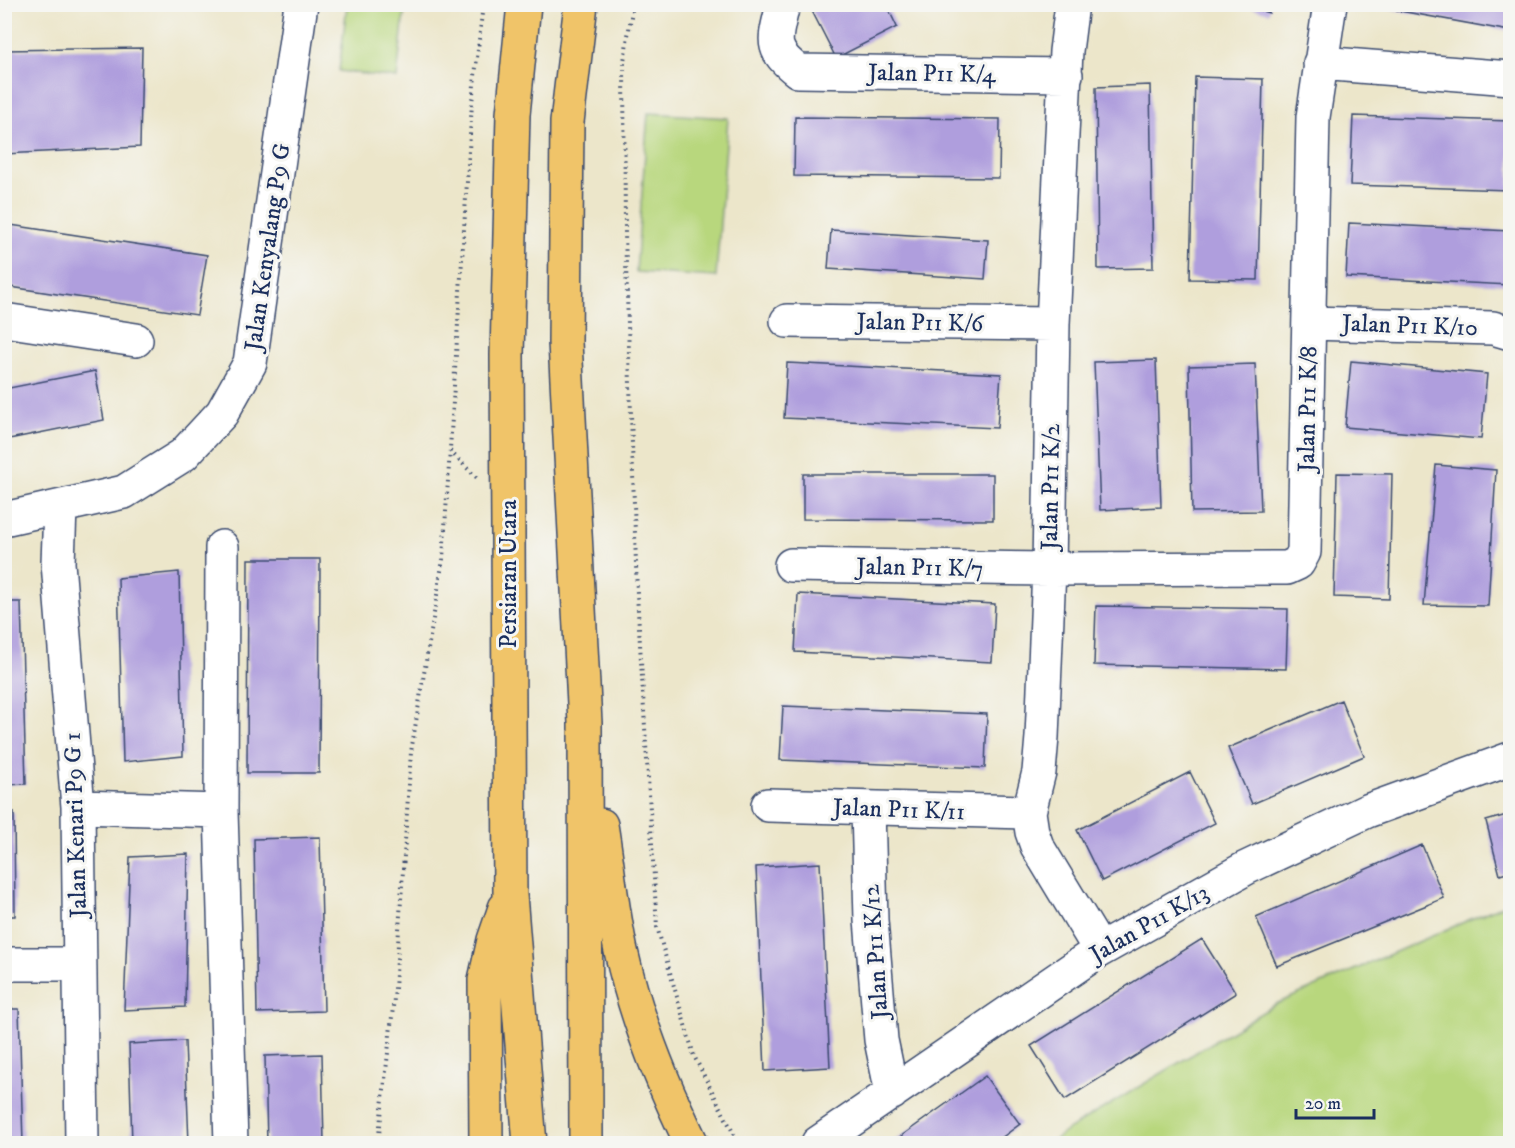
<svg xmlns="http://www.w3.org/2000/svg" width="1515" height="1148" viewBox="0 0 1515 1148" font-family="'IM FELL DW Pica',serif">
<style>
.green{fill:#b8d77d;stroke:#6a836e;stroke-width:1.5}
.building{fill:#af9edd}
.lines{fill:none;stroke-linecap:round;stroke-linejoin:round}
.minor-casing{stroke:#3a4a6e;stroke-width:36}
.major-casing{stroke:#3a4a6e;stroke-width:36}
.path{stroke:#3a4a6e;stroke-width:4;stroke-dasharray:1.5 4.5;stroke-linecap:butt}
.minor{stroke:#fff;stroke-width:33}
.major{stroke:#f0c469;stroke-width:33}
.labels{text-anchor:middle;stroke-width:6;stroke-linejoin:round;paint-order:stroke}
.street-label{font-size:24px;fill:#1b2f5e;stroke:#f6f6f2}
</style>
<rect width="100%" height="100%" fill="#f6f6f2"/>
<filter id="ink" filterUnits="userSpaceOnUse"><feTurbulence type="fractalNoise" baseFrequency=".0167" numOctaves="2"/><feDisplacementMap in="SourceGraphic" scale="12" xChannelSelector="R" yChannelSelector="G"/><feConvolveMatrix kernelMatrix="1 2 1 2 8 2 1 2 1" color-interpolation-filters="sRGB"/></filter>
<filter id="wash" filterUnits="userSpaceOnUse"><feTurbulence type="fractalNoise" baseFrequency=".008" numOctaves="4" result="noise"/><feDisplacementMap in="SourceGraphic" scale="24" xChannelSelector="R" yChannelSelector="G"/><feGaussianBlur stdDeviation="1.35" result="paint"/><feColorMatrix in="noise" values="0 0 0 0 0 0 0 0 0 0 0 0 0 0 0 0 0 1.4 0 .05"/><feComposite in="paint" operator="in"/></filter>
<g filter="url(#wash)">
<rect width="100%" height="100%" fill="#ece6ca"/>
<!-- green -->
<path class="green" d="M347,5H405L397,78L339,71Z
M648,113L728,118L716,277L636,272Z
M1510,902V1143H1050L1069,1129L1276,1004Z"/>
<g id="blocks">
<!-- building -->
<path class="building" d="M819,4H886L897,27L836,58L811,9Z
M1238,4H1271L1269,13Z
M1373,4H1510V31L1373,6Z
M142,48L140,147L4,154V50Z
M1195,77L1263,79L1258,280L1190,279Z
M1150,85L1153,268L1098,269L1096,87Z
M1353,116L1510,121V190L1350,185Z
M795,117L1000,119L999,178L794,176Z
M1349,223L1510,231V285L1346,277Z
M4,224L207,255L197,315L4,286Z
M831,230L988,240L985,279L828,269Z
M1156,360L1161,507L1100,510L1094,362Z
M1351,361L1487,374L1481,439L1345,427Z
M787,363L1001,374L997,428L784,418Z
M1255,364L1261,511L1192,512L1189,366Z
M95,371L104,420L4,440V389Z
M1436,465L1496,470L1488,606L1424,605Z
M1337,473L1392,474L1389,599L1334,597Z
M803,474H993V520L803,519Z
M248,559H320L319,773H247Z
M179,572L183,756L123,762L118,578Z
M798,594L995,604L992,662L795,652Z
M4,602H21L26,784L4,785Z
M1096,606L1288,609L1286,669L1094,665Z
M1341,700L1364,756L1252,804L1228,748Z
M783,706L987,714L985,768L780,760Z
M1190,772L1215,823L1102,881L1077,830Z
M4,812H14L15,916H4Z
M1510,814V872L1500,875L1486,821Z
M320,837L324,1011L257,1013L254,839Z
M1422,845L1444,898L1277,966L1256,917Z
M188,854L185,1007L124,1010L130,857Z
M820,863L830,1067L765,1071L756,867Z
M1202,939L1236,993L1065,1100L1031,1046Z
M4,1009H19L23,1144H4Z
M185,1041L189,1144H132L129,1044Z
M322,1054L324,1144H267L265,1056Z
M985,1076L1020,1124L993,1144H890Z"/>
</g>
</g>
<g filter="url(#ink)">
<use href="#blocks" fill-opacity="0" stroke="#3a4a6e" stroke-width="1.5"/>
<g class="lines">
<defs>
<path id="minor" d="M783,4C776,38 767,48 798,71L1066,75
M1072,4L1066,51L1053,324L1049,569L1042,737L1039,772L1029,812L1032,832L1037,846L1100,950
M1320,63L1510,78
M4,320L136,340
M787,321L1053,324
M1309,323L1493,328L1510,333
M60,508L58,563L78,807L82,1144
M4,519L124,492L183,455L222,413L250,363L301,4
M222,547L221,811L231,1144
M791,565L1049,569L1287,568L1298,563L1304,552L1313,117L1330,4
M768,805L1029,812
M78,807L221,811
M868,809L871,920L881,1040L892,1093
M4,964H79
M818,1143L1100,950L1246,868L1367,811L1510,759"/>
<path id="major" d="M524,4L513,114L507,355L510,895L530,1144
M581,4L567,122L565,342L585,723L586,1144
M601,825C608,867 612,910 621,951C636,1018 662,1083 692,1144
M486,1144L485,980L494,940L505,908"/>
</defs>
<!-- minor casing -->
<use href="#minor" class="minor-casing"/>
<!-- major casing -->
<use href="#major" class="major-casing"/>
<!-- path -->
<path class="path" d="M633,4L624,61L625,234L637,594L657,927L694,1056L739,1144
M450,451L477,478
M378,1144L395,989L411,752L443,559L472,103L483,4"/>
<!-- minor -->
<use href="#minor" class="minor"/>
<!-- major -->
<use href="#major" class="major"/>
</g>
</g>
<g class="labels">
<!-- street labels -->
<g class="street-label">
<text transform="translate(932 73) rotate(1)" y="8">Jalan P11 K/4</text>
<text transform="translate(267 247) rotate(-82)" y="8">Jalan Kenyalang P9 G</text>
<text transform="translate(920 322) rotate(1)" y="8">Jalan P11 K/6</text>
<text transform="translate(1410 325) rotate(2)" y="8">Jalan P11 K/10</text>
<text transform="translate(1307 409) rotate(-89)" y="8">Jalan P11 K/8</text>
<text transform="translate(1050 487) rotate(-89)" y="8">Jalan P11 K/2</text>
<text transform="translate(920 567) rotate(1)" y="8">Jalan P11 K/7</text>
<text transform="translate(508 574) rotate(-90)" y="8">Persiaran Utara</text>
<text transform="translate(899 809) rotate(2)" y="8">Jalan P11 K/11</text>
<text transform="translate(75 825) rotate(-92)" y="8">Jalan Kenari P9 G 1</text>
<text transform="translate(1149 923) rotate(-30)" y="8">Jalan P11 K/13</text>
<text transform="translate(875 952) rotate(-94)" y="8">Jalan P11 K/12</text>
</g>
</g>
<!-- margin -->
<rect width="1515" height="1148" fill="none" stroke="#f6f6f2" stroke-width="24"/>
<!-- scale -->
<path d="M1296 1109v9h78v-9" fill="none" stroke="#1b2f5e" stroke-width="3"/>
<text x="1305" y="1109" font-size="18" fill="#1b2f5e" stroke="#f6f6f2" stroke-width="4.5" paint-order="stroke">20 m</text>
</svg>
